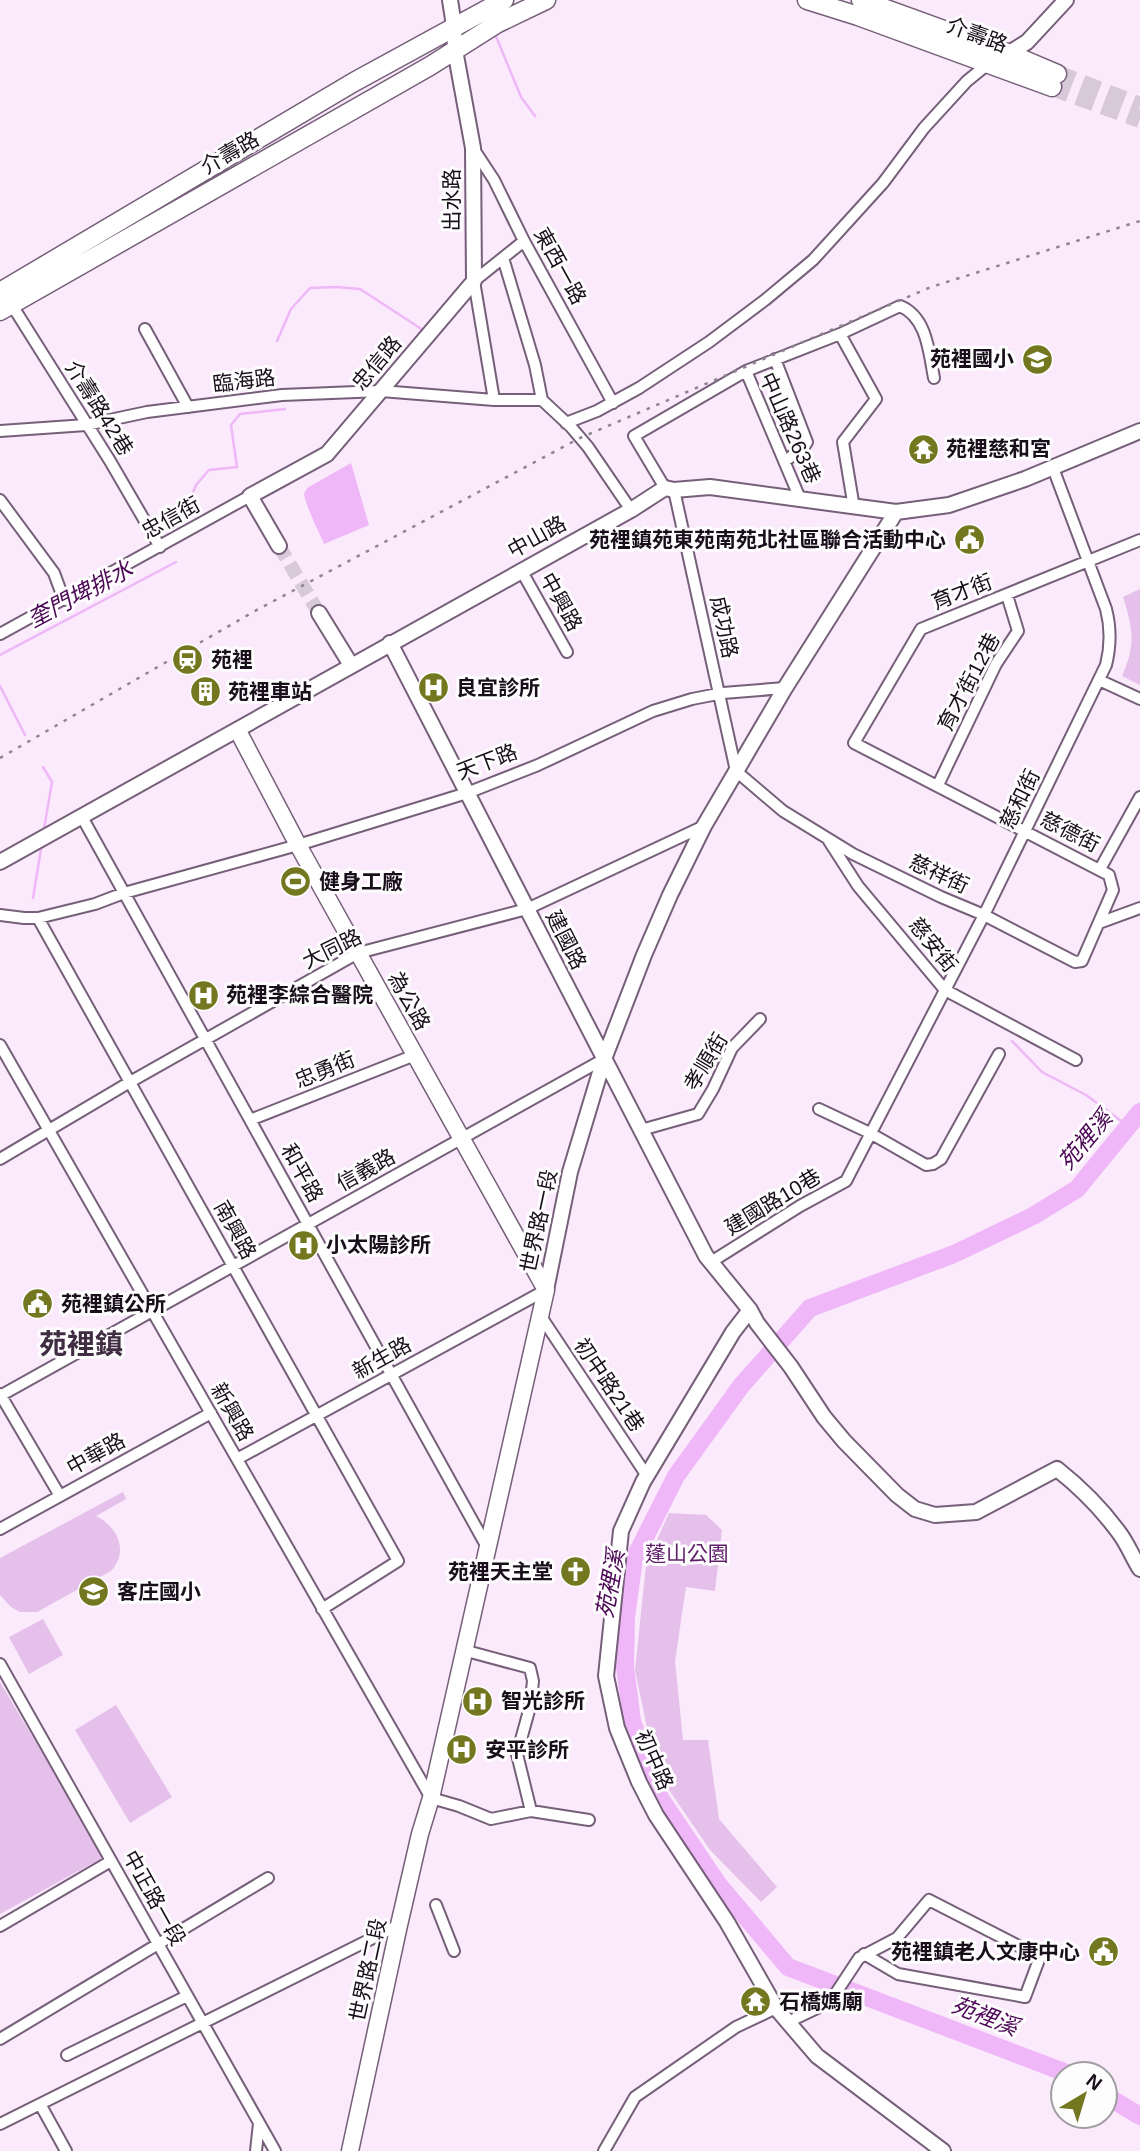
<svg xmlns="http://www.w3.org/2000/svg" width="1140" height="2151" viewBox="0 0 1140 2151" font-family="Arial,'Noto Sans TC',sans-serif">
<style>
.green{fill:#e5c0ea}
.water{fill:#efb7f7}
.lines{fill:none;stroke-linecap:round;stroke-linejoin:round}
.stream{stroke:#efb7f7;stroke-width:2.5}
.river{stroke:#efb7f7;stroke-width:18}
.tertiary-tunnel{stroke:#d8c9da;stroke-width:14;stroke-dasharray:14 7;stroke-linecap:butt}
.primary-tunnel{stroke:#d8c9da;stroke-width:18;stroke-dasharray:18 9;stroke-linecap:butt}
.minor-casing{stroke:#765f79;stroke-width:14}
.tertiary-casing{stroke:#765f79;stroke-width:18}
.secondary-casing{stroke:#765f79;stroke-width:19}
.primary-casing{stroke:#765f79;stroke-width:21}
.minor{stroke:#fff;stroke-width:10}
.tertiary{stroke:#fff;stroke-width:14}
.secondary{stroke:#fff;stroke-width:16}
.primary{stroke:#fff;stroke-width:18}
.rail{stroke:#908392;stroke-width:2.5;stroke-dasharray:3.5 7;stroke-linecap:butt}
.labels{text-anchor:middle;stroke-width:6;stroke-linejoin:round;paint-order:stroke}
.street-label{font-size:21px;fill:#180f1a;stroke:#fdfdfd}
.poi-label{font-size:21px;font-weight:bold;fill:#180f1a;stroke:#fdfdfd;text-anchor:start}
.park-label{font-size:21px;fill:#5e1d68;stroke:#fdfdfd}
.water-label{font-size:23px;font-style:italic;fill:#4c0756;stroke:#fdfdfd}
.district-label{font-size:28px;font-weight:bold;fill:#402c43;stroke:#fdfdfd}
</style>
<rect width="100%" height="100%" fill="#faeafc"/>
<!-- green -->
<path class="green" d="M1140,589V685L1122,676C1136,645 1133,629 1123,597Z
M123,1492L126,1499L96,1516C118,1527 129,1551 111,1571L37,1612H20L11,1607L0,1595V1558Z
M669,1513L706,1515L722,1530L715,1591L686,1587L675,1661L683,1740H708L719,1819L777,1887L761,1902L710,1850L667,1787L652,1752L635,1670L646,1565Z
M43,1619L63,1655L29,1674L9,1637Z
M0,1682L104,1857L0,1914Z
M116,1705L172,1797L130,1823L75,1730Z"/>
<!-- water -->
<path class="water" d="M351,463L369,525L324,544C317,527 308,512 304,494L307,488Z"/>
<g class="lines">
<!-- stream -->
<path class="stream" d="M495,34L521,97L535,116
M277,341L291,309L310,288L336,287L360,289L423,330
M181,522L196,485L209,470L237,467L231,425L240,414L285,409
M0,655L176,562
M0,686L25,735
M43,767L52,782L44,829
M33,898L41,849
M1012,1041L1042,1072L1086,1095L1128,1126"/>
<!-- river -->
<path class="river" d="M1069,2074L788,1967L718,1884L660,1798L632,1721L625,1667L626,1617L634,1559L676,1476L741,1386L810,1308L954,1254L1033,1216L1077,1189L1140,1112
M1105,2095L1140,2116"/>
<!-- tertiary-tunnel -->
<path class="tertiary-tunnel" d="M279,546L319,613"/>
<!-- primary-tunnel -->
<path class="primary-tunnel" d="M1057,74L1140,106
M1052,87L1140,119"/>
<defs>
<path id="minor" d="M473,148L494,180L524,241L613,403
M503,258L535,365L542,400
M10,302L110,461L160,547
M145,329L188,407
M840,334L876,399L843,442L854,508
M775,359L807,442L804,447L785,461
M746,371L840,334L900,306C927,317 929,352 934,378
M494,400L474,281L524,241
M566,423L597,411L639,388L709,342L765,300L813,260L883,183L924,128L967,81L988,64
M0,431L86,425L147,412L282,395L381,391L494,400H542L571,427L588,447L631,510
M665,488L634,436L746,371L801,501
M674,490L736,771L783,811L853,854L941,897L984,915L1075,962L1082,961L1113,890L1109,875L854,743L921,629L1140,540
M0,500L54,573L64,600
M521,570L567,652
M0,634L250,496
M1099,680L1140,699
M938,785L996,664L1018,631L1007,595
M82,817L487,1547
M829,841L858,886L945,990L1076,1060
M1100,869L1140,797
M0,915L24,918H38L95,904L124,893L298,845L467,793L538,765L653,711L692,699L723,693L785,688
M38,918L398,1561L322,1609
M1099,923L1140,908
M0,1045L431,1798L459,1806L491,1819L531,1811L589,1820
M819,1109L870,1133L926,1165L933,1164L941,1159L999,1054
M250,1120L415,1055
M641,1130L698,1114L713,1089L732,1048L760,1019
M0,1159L130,1082L358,953L527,909L704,826
M711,1262L800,1206L846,1181L984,915L1106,665C1111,645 1111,628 1106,609L1053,468
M540,1315L647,1476
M0,1394L60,1496
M0,1396L604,1059
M237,1459L546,1290
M0,1529L211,1413
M463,1650L530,1668L533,1681L530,1707L517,1754L531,1811
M0,1664L275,2151
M436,1905L454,1951
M0,1926L111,1861
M788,2022L830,2002L859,1958L897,1938L929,1900L1040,1957L1025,1997L898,1974L864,1954
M0,2039L268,1878
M67,2055L187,1996
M40,2104L66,2151
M0,2124L399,1925
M256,2151L259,2123
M604,2151L635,2097L736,2027L776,2008"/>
<path id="tertiary" d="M1003,57L1027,42L1066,0
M279,546L250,496L327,454L474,281L473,148L455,50L454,26L450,0
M319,613L351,665
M390,643L706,1256L750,1310L757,1323L791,1367L824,1417L844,1441L897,1495L915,1509L935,1515L976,1512L1057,1469C1081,1488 1102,1509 1120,1534C1128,1545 1133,1558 1140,1569
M0,862C211,746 420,626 631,510L665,488L674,490L710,487L896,512L949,505L1025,479L1140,431
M546,1290L570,1172L604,1059L644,955L670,895L704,826L785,688L896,512
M750,1310L733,1332L643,1482L621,1531L606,1676L617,1728L639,1782L656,1815L727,1922L776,2008L817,2056L943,2151"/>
<path id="secondary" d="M238,731L298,845L546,1290L431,1798L420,1834L399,1925L350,2151"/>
<path id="primary" d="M807,0L858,16L1052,87
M861,0L1010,54L1057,74
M0,292L354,82L504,0
M0,311L430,66L498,23L546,0"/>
</defs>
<!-- minor casing -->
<use href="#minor" class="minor-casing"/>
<!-- tertiary casing -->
<use href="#tertiary" class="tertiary-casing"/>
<!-- secondary casing -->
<use href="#secondary" class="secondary-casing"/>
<!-- primary casing -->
<use href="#primary" class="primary-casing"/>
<!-- minor -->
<use href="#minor" class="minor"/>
<!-- tertiary -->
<use href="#tertiary" class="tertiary"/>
<!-- secondary -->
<use href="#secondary" class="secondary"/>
<!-- primary -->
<use href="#primary" class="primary"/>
<!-- rail -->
<path class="rail" d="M0,758L253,612L580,438L931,287L1140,221"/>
</g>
<!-- icons -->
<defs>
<symbol id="school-disc" viewBox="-11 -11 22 22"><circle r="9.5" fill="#73771f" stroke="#fdfdfd"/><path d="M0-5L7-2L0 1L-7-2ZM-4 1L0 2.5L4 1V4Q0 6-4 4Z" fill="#fff"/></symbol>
<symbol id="temple-disc" viewBox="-11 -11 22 22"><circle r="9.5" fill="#73771f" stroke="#fdfdfd"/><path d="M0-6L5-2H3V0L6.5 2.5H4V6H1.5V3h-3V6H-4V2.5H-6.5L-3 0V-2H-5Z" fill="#fff"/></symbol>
<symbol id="civic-disc" viewBox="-11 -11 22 22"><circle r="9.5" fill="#73771f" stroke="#fdfdfd"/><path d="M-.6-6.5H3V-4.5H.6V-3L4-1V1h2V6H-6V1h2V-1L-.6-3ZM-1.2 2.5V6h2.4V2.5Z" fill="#fff"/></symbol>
<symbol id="station-disc" viewBox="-11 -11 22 22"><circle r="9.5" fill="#73771f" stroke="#fdfdfd"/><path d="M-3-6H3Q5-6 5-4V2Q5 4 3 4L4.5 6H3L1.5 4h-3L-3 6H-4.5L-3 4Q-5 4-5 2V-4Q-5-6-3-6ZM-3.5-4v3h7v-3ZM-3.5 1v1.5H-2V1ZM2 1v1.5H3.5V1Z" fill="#fff"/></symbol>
<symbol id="hospital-disc" viewBox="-11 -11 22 22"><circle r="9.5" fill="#73771f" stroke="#fdfdfd"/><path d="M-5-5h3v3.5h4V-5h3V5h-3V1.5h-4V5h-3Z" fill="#fff"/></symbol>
<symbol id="building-disc" viewBox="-11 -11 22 22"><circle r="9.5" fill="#73771f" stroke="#fdfdfd"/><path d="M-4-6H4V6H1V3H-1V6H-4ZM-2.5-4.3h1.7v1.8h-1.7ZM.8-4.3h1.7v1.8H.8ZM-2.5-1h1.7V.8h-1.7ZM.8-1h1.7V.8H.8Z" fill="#fff"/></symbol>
<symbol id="stadium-disc" viewBox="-11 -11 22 22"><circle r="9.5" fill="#73771f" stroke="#fdfdfd"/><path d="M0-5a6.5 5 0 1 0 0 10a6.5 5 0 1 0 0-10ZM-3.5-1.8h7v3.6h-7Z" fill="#fff"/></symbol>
<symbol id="church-disc" viewBox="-11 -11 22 22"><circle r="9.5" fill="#73771f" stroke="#fdfdfd"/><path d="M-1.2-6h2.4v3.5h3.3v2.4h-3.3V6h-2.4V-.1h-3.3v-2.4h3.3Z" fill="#fff"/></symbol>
</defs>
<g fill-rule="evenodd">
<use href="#school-disc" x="1020" y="342" width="35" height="35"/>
<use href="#temple-disc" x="906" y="432" width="35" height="35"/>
<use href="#civic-disc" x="952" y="522" width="35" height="35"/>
<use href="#station-disc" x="170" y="642" width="35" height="35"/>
<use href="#hospital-disc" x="416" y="670" width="35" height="35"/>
<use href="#building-disc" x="188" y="674" width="35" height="35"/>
<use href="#stadium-disc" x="278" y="864" width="35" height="35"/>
<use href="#hospital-disc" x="186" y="978" width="35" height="35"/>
<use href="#hospital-disc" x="286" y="1228" width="35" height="35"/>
<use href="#civic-disc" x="20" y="1286" width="35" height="35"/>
<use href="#church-disc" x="558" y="1554" width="35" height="35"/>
<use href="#school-disc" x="76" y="1574" width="35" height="35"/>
<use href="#hospital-disc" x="460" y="1684" width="35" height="35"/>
<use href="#hospital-disc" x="444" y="1732" width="35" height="35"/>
<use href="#civic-disc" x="1086" y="1934" width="35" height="35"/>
<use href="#temple-disc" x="738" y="1984" width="35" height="35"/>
</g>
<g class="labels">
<!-- street labels -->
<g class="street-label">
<text transform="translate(977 35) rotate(20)" y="7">介壽路</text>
<text transform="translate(230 153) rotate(-30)" y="7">介壽路</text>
<text transform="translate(452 200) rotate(-90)" y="7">出水路</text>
<text transform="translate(560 266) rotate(61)" y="7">東西一路</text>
<text transform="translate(377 363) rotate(-50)" y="7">忠信路</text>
<text transform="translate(244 381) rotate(-7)" y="7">臨海路</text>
<text transform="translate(99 408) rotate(58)" y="7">介壽路42巷</text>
<text transform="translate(790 428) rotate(66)" y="7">中山路263巷</text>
<text transform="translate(171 518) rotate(-29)" y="7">忠信街</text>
<text transform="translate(537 537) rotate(-29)" y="7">中山路</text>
<text transform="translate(962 592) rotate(-21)" y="7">育才街</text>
<text transform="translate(561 602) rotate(61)" y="7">中興路</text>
<text transform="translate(724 627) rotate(78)" y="7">成功路</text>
<text transform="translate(969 682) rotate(-62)" y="7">育才街12巷</text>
<text transform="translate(487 762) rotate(-21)" y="7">天下路</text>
<text transform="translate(1020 799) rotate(-64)" y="7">慈和街</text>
<text transform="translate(1070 832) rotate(27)" y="7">慈德街</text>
<text transform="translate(939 874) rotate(25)" y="7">慈祥街</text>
<text transform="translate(566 940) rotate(63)" y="7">建國路</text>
<text transform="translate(933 945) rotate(51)" y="7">慈安街</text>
<text transform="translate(332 949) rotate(-26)" y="7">大同路</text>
<text transform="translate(409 1001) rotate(61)" y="7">為公路</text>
<text transform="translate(706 1062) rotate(-59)" y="7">孝順街</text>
<text transform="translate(325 1070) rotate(-22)" y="7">忠勇街</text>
<text transform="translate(366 1170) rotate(-29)" y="7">信義路</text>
<text transform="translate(302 1173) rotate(61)" y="7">和平路</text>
<text transform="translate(773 1202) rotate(-31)" y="7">建國路10巷</text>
<text transform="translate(539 1221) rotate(-78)" y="7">世界路一段</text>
<text transform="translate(235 1230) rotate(61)" y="7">南興路</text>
<text transform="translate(382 1358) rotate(-29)" y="7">新生路</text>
<text transform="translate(609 1385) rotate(56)" y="7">初中路21巷</text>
<text transform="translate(232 1412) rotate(60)" y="7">新興路</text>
<text transform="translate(96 1454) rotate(-29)" y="7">中華路</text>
<text transform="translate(654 1760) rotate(66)" y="7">初中路</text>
<text transform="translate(154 1898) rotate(61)" y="7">中正路一段</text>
<text transform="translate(368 1970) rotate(-78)" y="7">世界路二段</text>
</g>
<!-- poi labels -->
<g class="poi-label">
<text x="1014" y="366" text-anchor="end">苑裡國小</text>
<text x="946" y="456">苑裡慈和宮</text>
<text x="946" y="547" text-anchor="end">苑裡鎮苑東苑南苑北社區聯合活動中心</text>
<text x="211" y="667">苑裡</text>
<text x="456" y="695">良宜診所</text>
<text x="228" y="699">苑裡車站</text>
<text x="319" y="889">健身工廠</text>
<text x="226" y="1002">苑裡李綜合醫院</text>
<text x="326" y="1252">小太陽診所</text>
<text x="61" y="1311">苑裡鎮公所</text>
<text x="553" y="1579" text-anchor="end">苑裡天主堂</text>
<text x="117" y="1599">客庄國小</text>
<text x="501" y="1708">智光診所</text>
<text x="485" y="1757">安平診所</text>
<text x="1080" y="1959" text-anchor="end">苑裡鎮老人文康中心</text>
<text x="779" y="2009">石橋媽廟</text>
</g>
<!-- park labels -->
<g class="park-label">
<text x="687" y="1561">蓬山公園</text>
</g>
<!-- water labels -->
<g class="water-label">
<text transform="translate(80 594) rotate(-28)" y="8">奎門埤排水</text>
<text transform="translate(1085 1140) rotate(-50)" y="8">苑裡溪</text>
<text transform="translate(610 1584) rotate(-80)" y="8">苑裡溪</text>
<text transform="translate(985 2016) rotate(21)" y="8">苑裡溪</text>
</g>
<!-- district labels -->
<g class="district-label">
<text x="81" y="1354">苑裡鎮</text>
</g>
</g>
<!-- north arrow -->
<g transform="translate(1084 2095) rotate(38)"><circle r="33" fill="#fdfdfd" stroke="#a19ea2" stroke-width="2"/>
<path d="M0-5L12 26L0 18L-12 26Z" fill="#73771f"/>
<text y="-10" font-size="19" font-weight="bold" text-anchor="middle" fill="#180f1a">N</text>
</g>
</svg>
